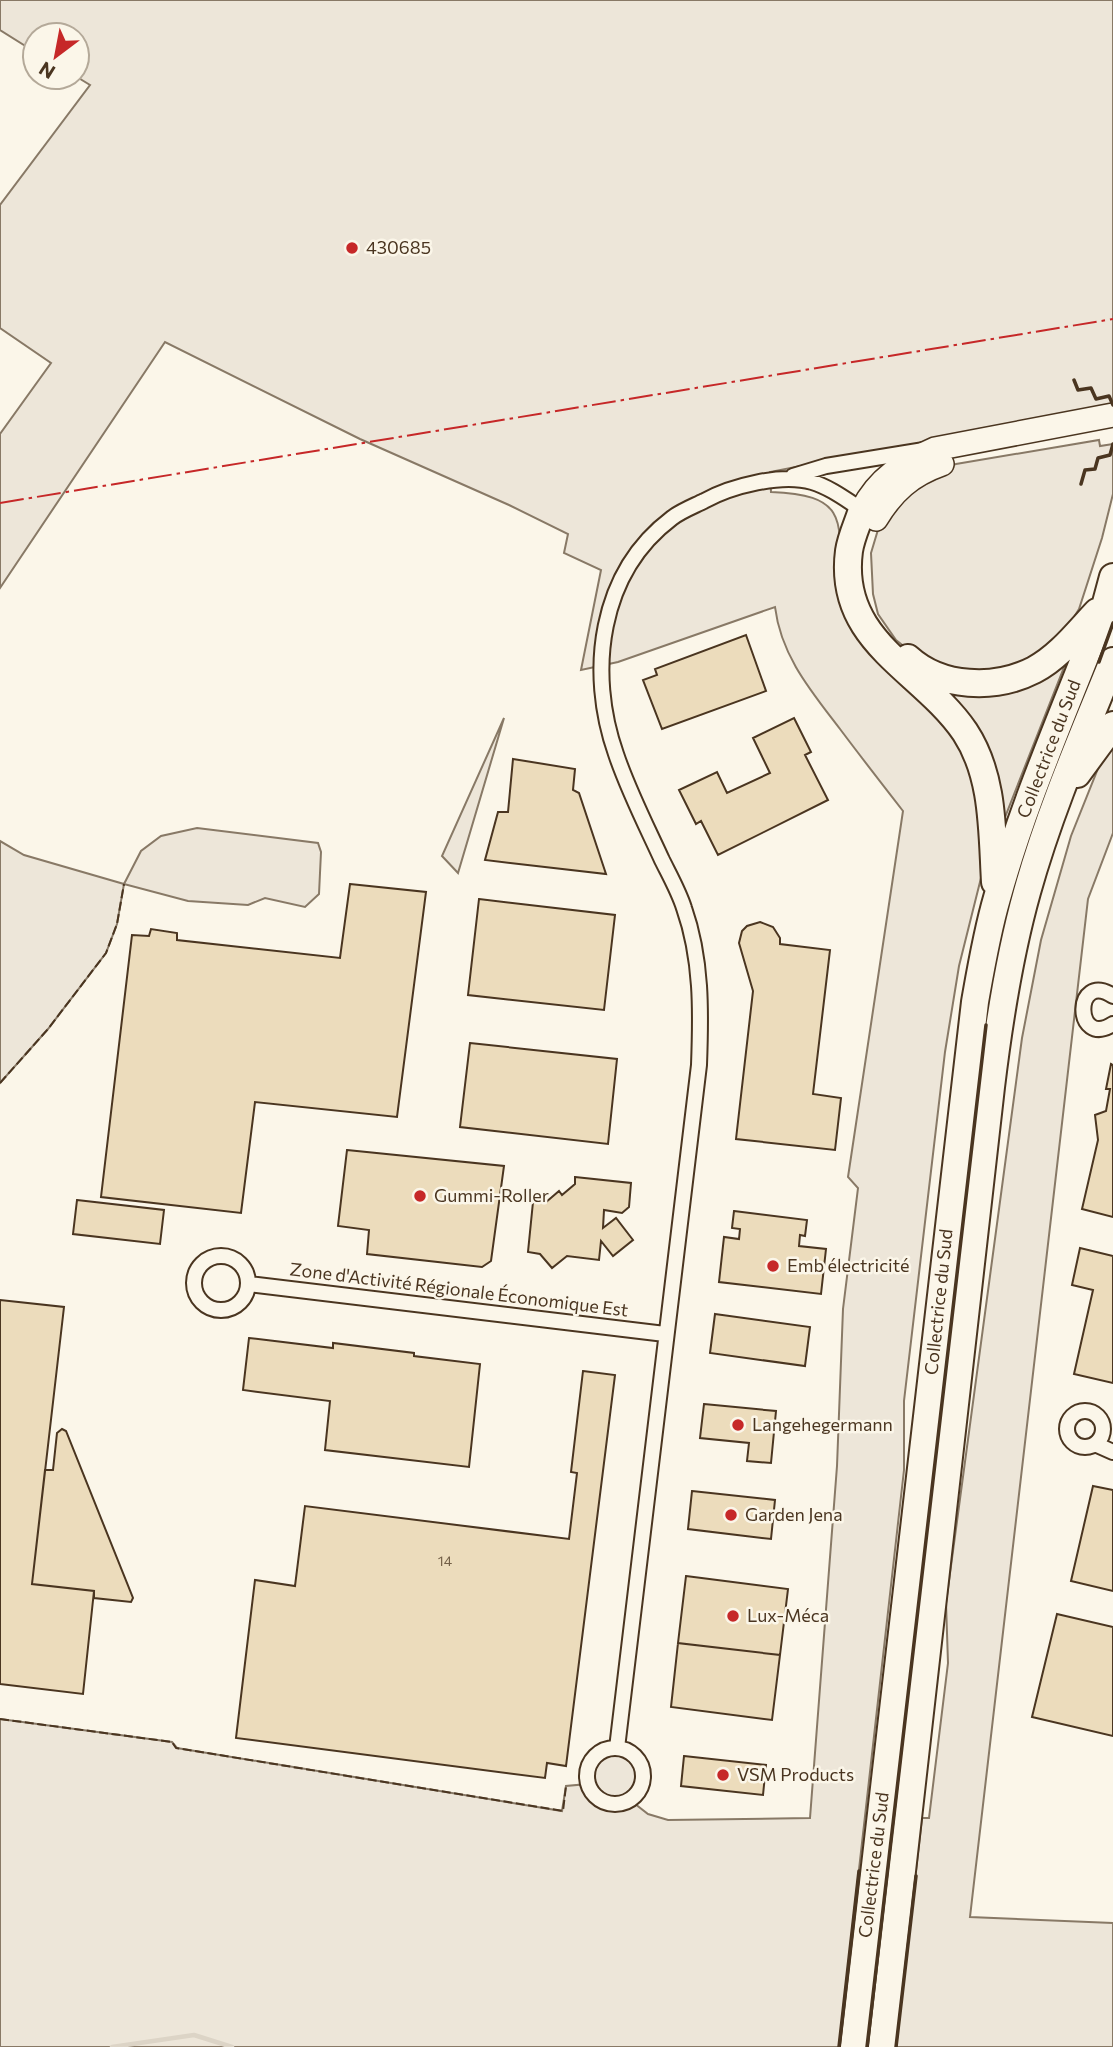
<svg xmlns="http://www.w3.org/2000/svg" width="1113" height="2047" viewBox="0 0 1113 2047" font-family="Commissioner,sans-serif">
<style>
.green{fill:#ede6d9;stroke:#887966;stroke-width:2}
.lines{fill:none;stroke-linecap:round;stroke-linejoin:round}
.stream{stroke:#dcd4c6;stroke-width:4.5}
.building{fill:#ecdcbc;stroke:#4a3520;stroke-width:2}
.street-casing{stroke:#4a3520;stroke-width:18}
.primary-casing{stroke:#4a3520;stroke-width:26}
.highway-casing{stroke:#4a3520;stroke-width:30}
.street{stroke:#fbf6e9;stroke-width:14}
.primary{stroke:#fbf6e9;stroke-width:23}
.highway{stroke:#fbf6e9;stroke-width:26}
.fence{stroke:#4a3520;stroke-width:2;stroke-dasharray:9 3.5;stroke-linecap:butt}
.wall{stroke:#4a3520;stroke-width:3.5}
.power{stroke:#c62828;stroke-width:2;stroke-dasharray:24 5 3.5 5;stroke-linecap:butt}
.poi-dot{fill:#c62828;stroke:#fbf6e9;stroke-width:2.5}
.labels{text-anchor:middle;stroke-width:5;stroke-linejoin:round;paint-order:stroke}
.number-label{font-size:14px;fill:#725f47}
.poi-label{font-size:18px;fill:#4a3520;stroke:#fbf6e9;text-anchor:start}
.street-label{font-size:18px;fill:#4a3520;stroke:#fbf6e9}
</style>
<rect width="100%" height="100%" fill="#fbf6e9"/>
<!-- green -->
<path class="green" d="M0,0H1113V411L897,447L770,472L771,492C845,495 842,517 839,582L938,710L976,771L983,870L959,966L945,1052L904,1401V1470L839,2047H0V1719L172,1742L177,1748L562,1811L566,1786L587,1784C580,1720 678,1752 630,1800L648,1814L668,1820L810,1818L837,1466L843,1309L858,1188L848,1177L903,811C882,784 861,757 840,729C811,691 781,656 775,607L618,662L581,670L601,570L564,553L568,534L509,505L360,439L165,342L0,588V434L51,363L0,328V205L90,85L77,77V35H35V52L0,30Z
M1099,440L1100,446L1113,444V494L1102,538L1079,609L1058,643L1032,664L976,678L921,660L896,640L878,614L873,594L871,553L880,523L923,475L956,464Z
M1070,652L998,835L933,681L954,688Z
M504,718L458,873L442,856Z
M1113,741V833L1088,899L970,1917L1113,1923V2047H896L922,1818H929L948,1663L946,1603L1022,1038L1041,940L1071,836L1105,751Z
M197,828L318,843L321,852L319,894L305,907L265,898L248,905L188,901L124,884L117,924L106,953L48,1029L0,1083V841L24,855L124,884L141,851L161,836Z"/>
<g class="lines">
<!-- stream -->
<path class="stream" d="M112,2047L194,2035L232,2047"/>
</g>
<!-- building -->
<path class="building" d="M746,635L766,691L662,729L643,680L657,675L655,669Z
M794,718L811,752L805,755L828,800L718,855L701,821L696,824L679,790L717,772L727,793L770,773L753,738Z
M513,759L575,769L573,790L579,793L606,874L485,860L498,812H508Z
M350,884L426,892L397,1117L255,1102L241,1213L101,1197L132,935L149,936L151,929L177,933V940L340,958Z
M479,899L615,915L604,1010L468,995Z
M760,922L773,927L780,938V944L830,950L813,1094L841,1098L835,1150L736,1139L753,991L739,943L742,931L747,926Z
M470,1043L617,1059L608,1144L460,1127Z
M1111,1064L1113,1065V1217L1082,1209L1098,1140L1095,1115L1106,1111L1110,1089H1106Z
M347,1150L504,1166L491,1261L482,1267L367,1254L369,1230L338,1226Z
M575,1177L631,1183L629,1207L622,1213L604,1210L603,1228L616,1218L633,1240L613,1256L601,1241L599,1260L567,1256L552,1268L540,1254L528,1252L533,1202L545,1203L559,1191L562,1195L575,1184Z
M77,1200L164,1210L160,1244L73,1234Z
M734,1211L807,1220L805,1236L800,1235L799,1246L826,1249L821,1294L719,1282L724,1237L739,1239L740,1229L732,1228Z
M1080,1248L1113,1256V1383L1074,1374L1093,1290L1072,1285Z
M0,1300L64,1307L32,1584L94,1591L83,1694L0,1684Z
M715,1314L810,1327L805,1366L710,1353Z
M249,1338L333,1348V1343L414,1353V1356L480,1364L469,1467L325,1450L330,1401L243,1390Z
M583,1371L615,1375L566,1766L547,1763L545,1778L236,1738L255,1580L295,1586L305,1506L569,1539L577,1473L571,1472Z
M704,1404L776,1411L771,1463L747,1461L749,1443L700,1438Z
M62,1429L66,1431L133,1598L131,1602L94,1598V1591L32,1584L45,1470H53L57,1433Z
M1093,1486L1113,1490V1591L1071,1581Z
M692,1491L775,1500L771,1539L688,1529Z
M686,1576L788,1589L780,1655L678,1643Z
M1057,1614L1113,1627V1736L1032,1717Z
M678,1643L780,1655L772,1720L671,1707Z
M684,1756L766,1765L763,1795L681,1786Z"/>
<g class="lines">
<defs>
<path id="street" d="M793,476L826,466L924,450
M1113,996C1073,970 1074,1049 1113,1024
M194 1283a27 27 0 1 1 54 0a27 27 0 1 1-54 0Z
M249,1284L665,1334
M1067 1429a18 18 0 1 1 36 0a18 18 0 1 1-36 0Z
M1095,1444L1113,1452
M587 1776a28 28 0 1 1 56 0a28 28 0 1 1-56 0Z
M617,1748L699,1065C701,1012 702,959 684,908C679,892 670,876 662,860C646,825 628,790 616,754C587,672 599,573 672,518C681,511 694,506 704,501C731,486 782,473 812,482C832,488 849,502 867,513"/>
<path id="primary" d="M862,510C878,478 903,463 935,449L1113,415
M876,519C893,491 911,475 942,464"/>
<path id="highway" d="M862,510C858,523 851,537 849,551C837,642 922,669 965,732C994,776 992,831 995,882
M908,658C941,688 995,690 1034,670C1059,657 1078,632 1097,612
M1077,774L1113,725
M854,2047L975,1002C981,968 987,932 997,898C1025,797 1069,701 1106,603L1113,577
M882,2047L991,1087C999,1021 1009,956 1027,892C1049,813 1082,737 1113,661"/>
</defs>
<!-- street casing -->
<use href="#street" class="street-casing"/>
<!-- primary casing -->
<use href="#primary" class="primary-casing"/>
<!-- highway casing -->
<use href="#highway" class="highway-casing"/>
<!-- street -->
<use href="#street" class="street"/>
<!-- primary -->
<use href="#primary" class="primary"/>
<!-- highway -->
<use href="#highway" class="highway"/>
<!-- fence -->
<path class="fence" d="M0,1083L48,1029L106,953L117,924L124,884
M0,1719L172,1742L176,1748L563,1811L566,1786"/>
<!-- wall -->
<path class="wall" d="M1074,380L1078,390L1091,388L1096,399L1109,396L1113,405
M1081,484L1085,470L1095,469L1098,458L1110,455L1113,444
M1099,662L1113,623
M839,2047L859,1871
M867,2047L986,1025
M896,2047L916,1876"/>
<!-- power -->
<path class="power" d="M0,503L1113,319"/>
</g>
<!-- markers -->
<g class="poi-dot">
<circle cx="352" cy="248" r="7"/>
<circle cx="420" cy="1196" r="7"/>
<circle cx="773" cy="1266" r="7"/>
<circle cx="738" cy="1425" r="7"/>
<circle cx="731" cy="1515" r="7"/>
<circle cx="733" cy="1616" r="7"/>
<circle cx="723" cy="1775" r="7"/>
</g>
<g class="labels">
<!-- number labels -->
<g class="number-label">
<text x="445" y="1566">14</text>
</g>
<!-- poi labels -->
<g class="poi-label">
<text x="366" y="254">430685</text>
<text x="434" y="1202">Gummi-Roller</text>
<text x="787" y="1272">Emb électricité</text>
<text x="752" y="1431">Langehegermann</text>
<text x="745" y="1521">Garden Jena</text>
<text x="747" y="1622">Lux-Méca</text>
<text x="737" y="1781">VSM Products</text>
</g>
<!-- street labels -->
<g class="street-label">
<text transform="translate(1049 749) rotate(-69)" y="6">Collectrice du Sud</text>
<text transform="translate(459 1290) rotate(7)" y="6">Zone d'Activité Régionale Économique Est</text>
<text transform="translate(939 1302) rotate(-84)" y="6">Collectrice du Sud</text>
<text transform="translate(874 1865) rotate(-83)" y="6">Collectrice du Sud</text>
</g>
</g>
<!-- north arrow -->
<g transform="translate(56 56) rotate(212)"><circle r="33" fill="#fbf6e9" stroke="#b4a999" stroke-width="2"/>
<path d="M0-5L12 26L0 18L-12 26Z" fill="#c62828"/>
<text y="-10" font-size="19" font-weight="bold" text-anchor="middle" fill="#4a3520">N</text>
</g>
</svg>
